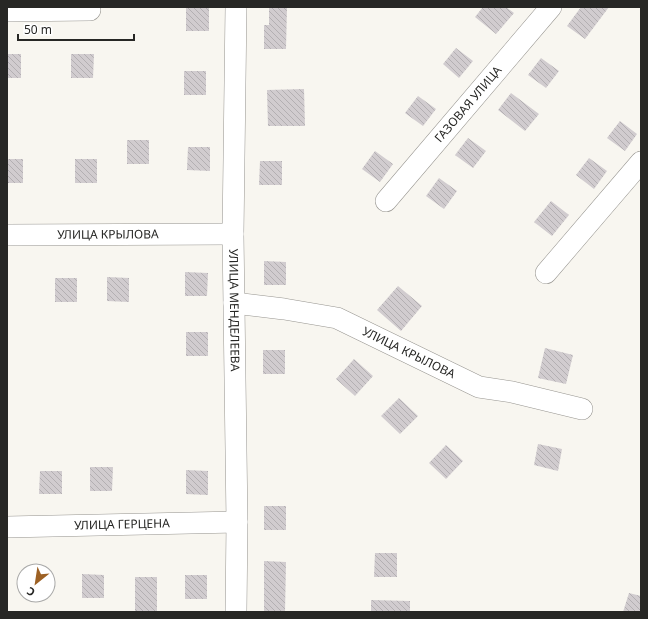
<svg xmlns="http://www.w3.org/2000/svg" width="648" height="619" viewBox="0 0 648 619" font-family="'Noto Sans',sans-serif">
<style>
.building{fill:url(#building-back-hatch)}
.lines{fill:none;stroke-linecap:round;stroke-linejoin:round}
.minor-casing{stroke:#979590;stroke-width:22}
.minor{stroke:#fff;stroke-width:21}
.labels{text-anchor:middle;stroke-width:3;stroke-linejoin:round;paint-order:stroke}
.street-label{font-size:12px;fill:#272725;stroke:#fff}
</style>
<defs>
<pattern id="building-back-hatch" width="6" height="6" patternUnits="userSpaceOnUse"><rect width="6" height="6" fill="#d1cccf"/><path d="M-1 5l2 2M0 0l6 6M5-1l2 2" fill="none" stroke="#b3afb2"/></pattern>
</defs>
<rect width="100%" height="100%" fill="#f8f6f0"/>
<!-- building -->
<path class="building" d="M186,7L209,8V31H186Z
M269,7H287L286,49H264V25H269Z
M483,7H506L514,13L496,34L475,17Z
M581,7H609L585,39L567,26Z
M456,48L473,61L459,78L443,64Z
M7,54H21V78H7Z
M71,54H94L93,78H71Z
M541,58L559,71L546,88L528,75Z
M184,71H206V95H184Z
M304,89L305,126H268L267,90Z
M511,93L539,114L525,131L498,110Z
M418,96L436,109L423,126L405,113Z
M620,121L637,134L625,151L607,138Z
M468,138L486,151L473,168L455,155Z
M127,140H149V164H127Z
M188,147H210V171L187,170Z
M375,151L393,164L380,182L362,169Z
M589,158L607,171L594,189L576,175Z
M7,159H23V183H7Z
M75,159H97V183H75Z
M260,161H282V185H259Z
M439,178L457,191L444,209L426,196Z
M551,201L569,215L552,236L534,222Z
M264,261L286,262V285H264Z
M185,272L208,273L207,296H185Z
M107,277L129,278V302L107,301Z
M55,278H77V302H55Z
M398,286L422,306L401,331L377,310Z
M186,332H208V356H186Z
M545,348L573,355L566,384L538,378Z
M263,350H285V374H263Z
M354,359L373,376L355,396L336,379Z
M399,398L418,416L400,434L381,416Z
M538,444L562,449L558,471L534,465Z
M446,445L463,461L446,479L429,463Z
M90,467H113L112,491H90Z
M186,470L208,471V495L186,494Z
M40,471H62V494H39Z
M264,506H286V530H264Z
M375,553H397V577H374Z
M264,561L286,562L285,612H264Z
M82,574L104,575V598H82Z
M185,575H207V599H185Z
M135,577H157V612H135Z
M629,593L641,596V612H623Z
M371,600L410,601V612H371Z"/>
<g class="lines">
<defs>
<g id="minor">
<path id="s1" d="M236,7L233,234L237,522L236,612"/>
<path d="M7,11L90,10"/>
<path id="s2" d="M386,201L551,7"/>
<path id="s3" d="M7,235L233,234"/>
<path d="M546,273L641,162"/>
<path id="s4" d="M234,303L284,309L337,318L479,387L512,392L582,409"/>
<path id="s5" d="M7,527L237,522"/>
</g>
</defs>
<!-- minor casing -->
<use href="#minor" class="minor-casing"/>
<!-- minor -->
<use href="#minor" class="minor"/>
</g>
<g class="labels">
<!-- street labels -->
<g class="street-label">
<text dy="4" stroke="none"><textPath href="#s2" startOffset="127">ГАЗОВАЯ УЛИЦА</textPath></text>
<text dy="4" stroke="none"><textPath href="#s3" startOffset="101">УЛИЦА КРЫЛОВА</textPath></text>
<text dy="4" stroke="none"><textPath href="#s1" startOffset="303">УЛИЦА МЕНДЕЛЕЕВА</textPath></text>
<text dy="4" stroke="none"><textPath href="#s4" startOffset="184">УЛИЦА КРЫЛОВА</textPath></text>
<text dy="4" stroke="none"><textPath href="#s5" startOffset="115">УЛИЦА ГЕРЦЕНА</textPath></text>
</g>
</g>
<!-- border -->
<rect width="648" height="619" fill="none" stroke="#272725" stroke-width="16"/>
<!-- north arrow -->
<g transform="translate(36 583) rotate(210)"><circle r="19" fill="#ffffff" stroke="#a9a9a8"/>
<path d="M0-3L7 15L0 10L-7 15Z" fill="#9d6124"/>
<text y="-6" font-size="11" font-weight="bold" text-anchor="middle" fill="#272725">С</text>
</g>
<!-- scale -->
<path d="M18 34v6h116v-6" fill="none" stroke="#272725" stroke-width="2"/>
<text x="24" y="34" font-size="12" fill="#272725" stroke="#ffffff" stroke-width="3" paint-order="stroke">50 m</text>
</svg>
